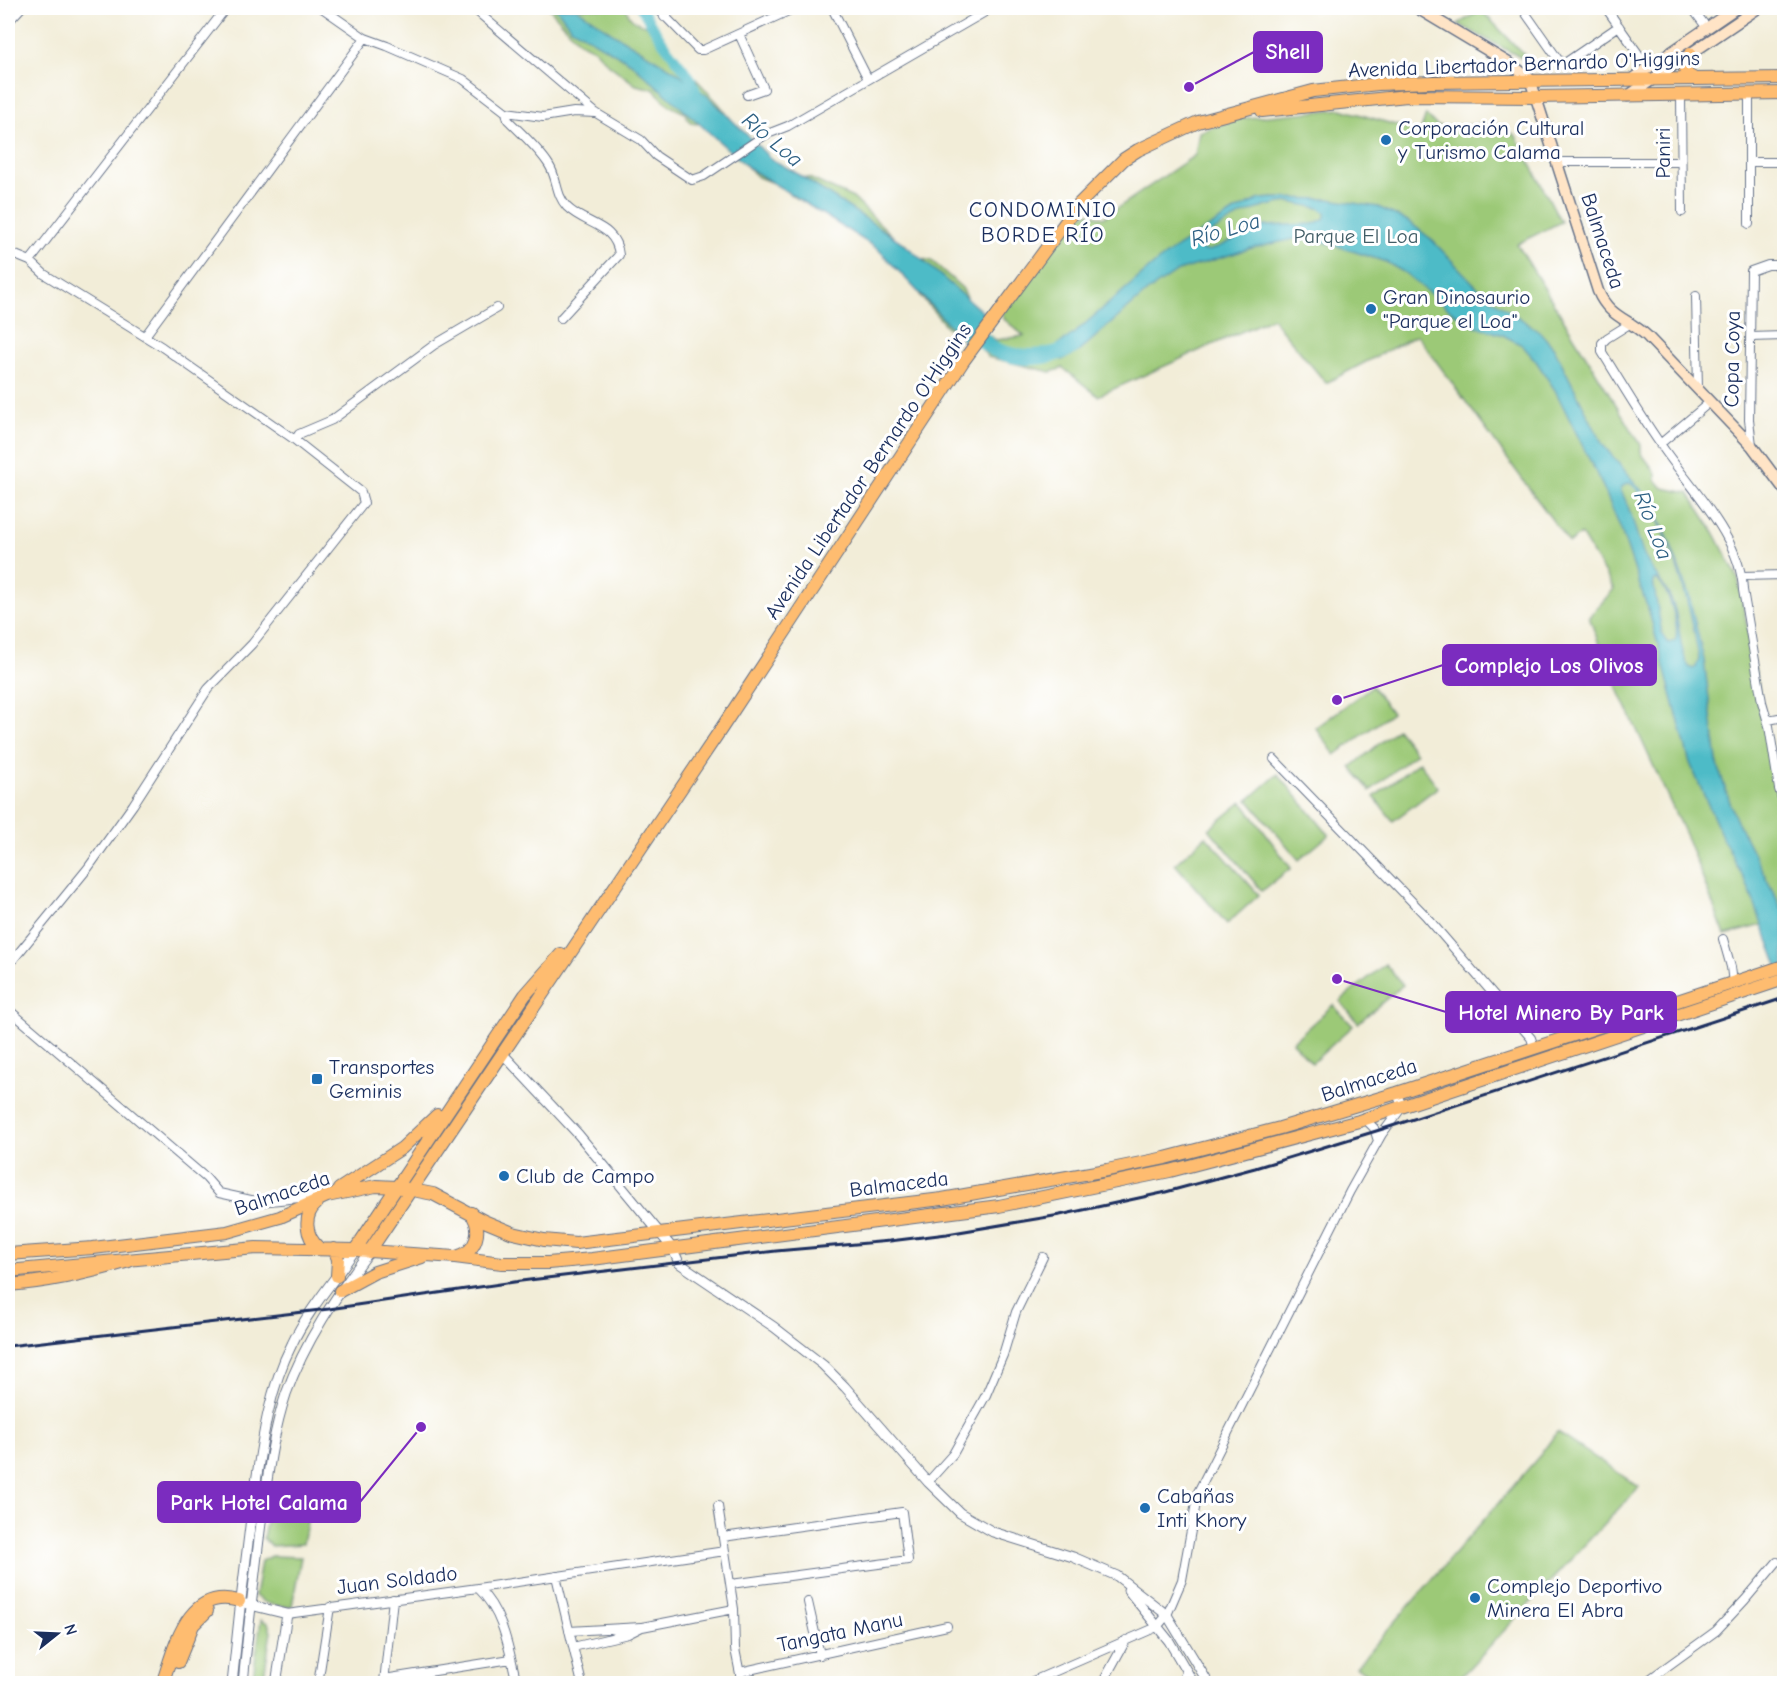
<svg xmlns="http://www.w3.org/2000/svg" width="1792" height="1691" viewBox="0 0 1792 1691" font-family="'Comic Neue',sans-serif">
<style>
.green{fill:#9cc977;stroke:#5c7c6a;stroke-width:1.5}
.water{fill:#4ebbc7;stroke:#347592;stroke-width:1.5;fill-rule:evenodd}
.lines{fill:none;stroke-linecap:round;stroke-linejoin:round}
.canal{stroke:#4ebbc7;stroke-width:10}
.river{stroke:#4ebbc7;stroke-width:16}
.minor-casing{stroke:#667289;stroke-width:10}
.tertiary-casing{stroke:#667289;stroke-width:11}
.secondary-casing{stroke:#667289;stroke-width:13}
.primary-casing{stroke:#667289;stroke-width:14}
.trunk-casing{stroke:#667289;stroke-width:14}
.minor{stroke:#fff;stroke-width:8}
.tertiary{stroke:#fff;stroke-width:9}
.secondary{stroke:#ffe4c6;stroke-width:10}
.primary{stroke:#febc70;stroke-width:12}
.trunk{stroke:#febc70;stroke-width:12}
.rail{stroke:#1b2f5e;stroke-width:3}
.poi-dot{fill:#1f6fb2;stroke:#fff;stroke-width:2}
.labels{text-anchor:middle;stroke-width:6;stroke-linejoin:round;paint-order:stroke}
.street-label{font-size:21px;fill:#1b2f5e;stroke:#fff}
.poi-label{font-size:21px;fill:#1b2f5e;stroke:#fff;text-anchor:start}
.park-label{font-size:21px;fill:#425d66;stroke:#fff}
.water-label{font-size:22px;font-style:italic;fill:#2d6083;stroke:#fff}
.neighbourhood-label{font-size:22px;letter-spacing:1.5px;fill:#1b2f5e;stroke:#fff}
.leader{fill:none;stroke:#7b2cbf;stroke-width:2}
.callout-dot{fill:#7b2cbf;stroke:#fff;stroke-width:2}
.callout{fill:#7b2cbf;stroke:#7b2cbf;stroke-width:2}
.callout-label{font-size:22px;text-anchor:middle;font-weight:bold;fill:#fff}
</style>
<rect width="100%" height="100%" fill="#fff"/>
<filter id="ink" filterUnits="userSpaceOnUse"><feTurbulence type="fractalNoise" baseFrequency=".0167" numOctaves="2"/><feDisplacementMap in="SourceGraphic" scale="12" xChannelSelector="R" yChannelSelector="G"/><feConvolveMatrix kernelMatrix="1 2 1 2 8 2 1 2 1" color-interpolation-filters="sRGB"/></filter>
<filter id="wash" filterUnits="userSpaceOnUse"><feTurbulence type="fractalNoise" baseFrequency=".008" numOctaves="4" result="noise"/><feDisplacementMap in="SourceGraphic" scale="24" xChannelSelector="R" yChannelSelector="G"/><feGaussianBlur stdDeviation="1.35" result="paint"/><feColorMatrix in="noise" values="0 0 0 0 0 0 0 0 0 0 0 0 0 0 0 0 0 1.4 0 .05"/><feComposite in="paint" operator="in"/></filter>
<g filter="url(#wash)">
<rect width="100%" height="100%" fill="#f2edd8"/>
<!-- green -->
<path class="green" d="M549,8H626C630,19 634,22 646,25L719,104L755,150L799,178H809L853,198L899,242L906,245L908,253L912,257L932,261L962,288L967,297L966,308L972,326L996,340L1024,336L1004,319L1002,313L1074,216L1089,213L1103,218L1195,155L1199,132L1237,119L1341,109L1420,132L1426,115L1437,126L1497,124L1516,136L1561,222L1517,244L1641,445V453L1656,473V480L1663,488L1689,493L1714,532L1738,578L1780,801L1784,814V919L1725,935L1688,841L1607,665L1589,617L1614,589L1581,534L1569,543L1417,335L1326,383L1272,318L1098,396L1063,368L1051,372L988,357L981,348L964,336L947,327L922,298L901,262L828,213L794,197L780,186L758,177L702,123C692,125 689,123 685,113L670,106L653,89L636,85L608,64L594,49L579,42Z
M1481,10L1533,64L1458,24Z
M1372,686L1392,713L1335,755L1316,728Z
M1397,729L1416,753L1370,791L1351,767Z
M1419,762L1438,787L1393,821L1374,797Z
M1278,774L1329,835L1299,860L1248,800Z
M1242,802L1291,868L1262,891L1209,829Z
M1206,836L1259,895L1227,924L1175,864Z
M1385,964L1403,985L1358,1023L1340,1001Z
M1333,1005L1353,1026L1312,1063L1292,1042Z
M1557,1432L1639,1487L1455,1683H1385L1356,1667L1541,1454Z
M273,1487L312,1495L303,1544L271,1546L263,1538Z
M271,1556L301,1557L292,1606C277,1607 267,1605 255,1596L261,1561Z
M261,1620L268,1623L271,1631L263,1683H252Z"/>
<!-- water -->
<path class="water" d="M556,8H576L614,34L677,72L710,98L771,159L793,171L903,243L988,317L969,346L878,249L749,168L631,63L570,27Z
M1273,198L1329,199L1378,207L1408,221L1431,239L1478,288L1493,300L1539,331L1554,348L1603,445L1652,503L1670,543L1689,596L1704,660L1717,761L1724,785L1735,817L1784,913V982L1749,889L1723,839L1690,763L1649,612L1621,530L1604,489L1555,390L1536,361L1522,345L1503,335L1476,326L1451,311L1405,273L1386,262L1328,243L1311,239H1294L1252,248L1178,271L1147,292L1078,352L1062,360L1054,355L1055,348L1059,344L1072,335L1158,261L1176,248L1235,211L1260,199ZM1289,202L1319,208L1326,213L1324,219L1313,224L1265,226L1211,250L1205,251L1200,248L1199,242C1226,220 1254,206 1289,202ZM1630,483C1669,515 1691,609 1699,658L1696,667L1693,669L1689,667C1678,648 1681,625 1673,604C1667,587 1653,574 1645,557C1635,535 1633,512 1621,491V488L1626,484ZM1655,579C1668,585 1681,628 1675,641L1669,643L1666,641L1662,634L1653,581Z"/>
<g class="lines">
<!-- canal -->
<path class="canal" d="M641,8L664,44L690,77L699,98"/>
<!-- river -->
<path class="river" d="M968,327C976,334 985,344 994,349C1017,361 1049,359 1072,347"/>
</g>
</g>
<g filter="url(#ink)">
<g class="lines">
<defs>
<path id="minor" d="M322,8L365,38L387,46L463,79L506,112L543,117L574,112L596,113
M473,8L596,113L641,140L656,156L692,180L704,176L765,135L788,126L992,8
M657,8L698,50H703L795,8
M832,8L868,79
M1522,8L1562,65L1619,26
M1606,8L1644,62L1667,72
M1692,8L1707,28
M664,17L674,8
M8,22L21,8
M739,34L764,89L747,95
M1681,95L1682,212
M506,112L508,120C522,134 539,149 549,165C558,179 555,194 567,207C585,225 616,224 619,255L561,318
M1557,162H1681
M1749,162H1784
M1749,224V94
M8,252L30,261L44,274L162,347L295,440L299,434L332,420L434,345L497,308
M30,261L226,8
M1696,296L1698,389
M1631,323L1607,338L1602,343V352C1621,383 1640,415 1661,445C1690,488 1741,537 1743,590L1762,702L1769,726L1779,789L1784,805
M145,336L365,38
M1750,337L1784,336
M1660,444L1710,402
M1752,445L1749,420L1751,271L1768,265H1784
M1742,576L1784,575
M1768,720L1784,717
M1274,759L1425,915L1531,1038L1534,1047
M1723,939L1731,967L1733,983
M8,966L88,868L133,805L208,689L252,644L364,503L361,492L295,440
M8,1009L206,1178L219,1193L260,1202L319,1196
M1361,1121H1367L1374,1128L1378,1141
M928,1482L953,1454L986,1395L1003,1355L1016,1312L1043,1257
M718,1506L734,1609L735,1649L742,1684
M723,1537L902,1512L908,1560L731,1584
M556,1576L582,1684
M478,1588L725,1551
M808,1602L820,1655
M287,1614L478,1588C504,1613 509,1650 517,1684
M569,1631L641,1627
M573,1647L628,1634L642,1627L734,1609
M740,1672L947,1626
M384,1679L511,1659
M384,1682L393,1599
M318,1684L330,1607
M727,1684L741,1680
M1026,1684L1157,1627L1167,1615L1182,1580L1198,1492L1350,1191L1382,1134L1402,1107L1397,1093
M1102,1684L1126,1640
M1180,1684L1187,1671
M1643,1684L1716,1631L1745,1600L1777,1562"/>
<path id="tertiary" d="M502,1053L578,1134L673,1249L679,1263L774,1327L823,1365L845,1387L928,1482L960,1513L993,1532L1073,1557L1117,1576L1167,1615L1209,1684
M1128,1590L1169,1641L1194,1684
M247,1604L287,1614L276,1684
M232,1684C238,1623 245,1563 253,1503C261,1449 267,1393 292,1344C308,1310 334,1281 355,1250
M243,1684C248,1627 255,1571 262,1515C268,1474 273,1433 286,1394C305,1341 336,1296 369,1252"/>
<path id="secondary" d="M1417,8L1512,65L1530,79L1598,291C1609,317 1627,318 1647,336L1752,446L1784,489
M1632,79L1736,8
M1628,96L1758,8"/>
<path id="primary" d="M1690,54L1685,70L1688,75L1693,78
M1262,111L1407,96L1534,97L1784,93
M339,1189L402,1148L437,1115
M317,1203C302,1216 306,1237 319,1248
M334,1249L338,1259L337,1276
M355,1250L525,995L561,954
M369,1252L721,729L964,360L1079,204L1124,159L1138,150L1198,122L1313,91L1378,84L1431,82L1784,78
M8,1254L93,1248L227,1232L280,1217L327,1196L376,1186L397,1187L433,1194L484,1221L513,1233L544,1240L576,1243L942,1199L1107,1170L1165,1158L1280,1128L1397,1093L1784,966
M456,1257C477,1252 483,1230 471,1213
M8,1271L256,1248L355,1250L455,1257L502,1263H548L592,1259L999,1206L1170,1171L1359,1121L1784,979
M340,1291L375,1272L422,1257"/>
<path id="trunk" d="M8,1285C50,1282 89,1273 129,1261
M178,1662L193,1625L207,1611
M162,1684C175,1648 186,1586 239,1601"/>
</defs>
<!-- minor casing -->
<use href="#minor" class="minor-casing"/>
<!-- tertiary casing -->
<use href="#tertiary" class="tertiary-casing"/>
<!-- secondary casing -->
<use href="#secondary" class="secondary-casing"/>
<!-- primary casing -->
<use href="#primary" class="primary-casing"/>
<!-- trunk casing -->
<use href="#trunk" class="trunk-casing"/>
<!-- minor -->
<use href="#minor" class="minor"/>
<!-- tertiary -->
<use href="#tertiary" class="tertiary"/>
<!-- secondary -->
<use href="#secondary" class="secondary"/>
<!-- primary -->
<use href="#primary" class="primary"/>
<!-- trunk -->
<use href="#trunk" class="trunk"/>
<!-- rail -->
<path class="rail" d="M8,1346L329,1309L521,1281L776,1251L890,1241L947,1234L1060,1215L1162,1193L1255,1168L1386,1128L1784,998"/>
</g>
</g>
<!-- markers -->
<g class="poi-dot">
<circle cx="1386" cy="140" r="6"/>
<circle cx="1371" cy="309" r="6"/>
<rect x="311" y="1073" width="12" height="12" rx="3"/>
<circle cx="504" cy="1176" r="6"/>
<circle cx="1145" cy="1508" r="6"/>
<circle cx="1475" cy="1598" r="6"/>
</g>
<g class="labels">
<!-- street labels -->
<g class="street-label">
<text transform="translate(1524 64) rotate(-2)" y="7">Avenida Libertador Bernardo O'Higgins</text>
<text transform="translate(1663 153) rotate(-90)" y="7">Paniri</text>
<text transform="translate(1603 241) rotate(72)" y="7">Balmaceda</text>
<text transform="translate(1732 359) rotate(-89)" y="7">Copa Coya</text>
<text transform="translate(868 471) rotate(-56)" y="7">Avenida Libertador Bernardo O'Higgins</text>
<text transform="translate(1369 1080) rotate(-18)" y="7">Balmaceda</text>
<text transform="translate(899 1184) rotate(-7)" y="7">Balmaceda</text>
<text transform="translate(282 1193) rotate(-19)" y="7">Balmaceda</text>
<text transform="translate(397 1580) rotate(-7)" y="7">Juan Soldado</text>
<text transform="translate(840 1632) rotate(-12)" y="7">Tangata Manu</text>
</g>
<!-- poi labels -->
<g class="poi-label">
<text x="1398" y="135">Corporación Cultural<tspan x="1398" dy="24">y Turismo Calama</tspan></text>
<text x="1383" y="304">Gran Dinosaurio<tspan x="1383" dy="24">"Parque el Loa"</tspan></text>
<text x="329" y="1074">Transportes<tspan x="329" dy="24">Geminis</tspan></text>
<text x="516" y="1183">Club de Campo</text>
<text x="1157" y="1503">Cabañas<tspan x="1157" dy="24">Inti Khory</tspan></text>
<text x="1487" y="1593">Complejo Deportivo<tspan x="1487" dy="24">Minera El Abra</tspan></text>
</g>
<!-- park labels -->
<g class="park-label">
<text x="1356" y="243">Parque El Loa</text>
</g>
<!-- water labels -->
<g class="water-label">
<text transform="translate(773 139) rotate(40)" y="8">Río Loa</text>
<text transform="translate(1225 229) rotate(-16)" y="8">Río Loa</text>
<text transform="translate(1654 525) rotate(69)" y="8">Río Loa</text>
</g>
<!-- neighbourhood labels -->
<g class="neighbourhood-label">
<text x="1043" y="217">CONDOMINIO<tspan x="1043" dy="25">BORDE RÍO</tspan></text>
</g>
</g>
<!-- callouts -->
<path class="leader" d="M1189 87L1254 52M1337 700L1443 665M1337 979L1446 1012M421 1427L360 1502"/>
<g class="callout-dot">
<circle cx="1189" cy="87" r="6"/>
<circle cx="1337" cy="700" r="6"/>
<circle cx="1337" cy="979" r="6"/>
<circle cx="421" cy="1427" r="6"/>
</g>
<g class="callout">
<rect x="1254" y="32" width="68" height="40" rx="6"/>
<rect x="1443" y="645" width="213" height="40" rx="6"/>
<rect x="1446" y="992" width="230" height="40" rx="6"/>
<rect x="158" y="1482" width="202" height="40" rx="6"/>
</g>
<g class="callout-label">
<text x="1288" y="59">Shell</text>
<text x="1549" y="673">Complejo Los Olivos</text>
<text x="1561" y="1020">Hotel Minero By Park</text>
<text x="259" y="1510">Park Hotel Calama</text>
</g>
<!-- margin -->
<rect width="1792" height="1691" fill="none" stroke="#fff" stroke-width="30"/>
<!-- north arrow -->
<g transform="translate(57 1634) rotate(72)" stroke="#ffffff" stroke-width="4.5" paint-order="stroke">
<path d="M0-4.5L10 22L0 15L-10 22Z" fill="#1b2f5e"/>
<text y="-9" font-size="16" font-weight="bold" text-anchor="middle" fill="#1b2f5e">N</text>
</g>
</svg>
